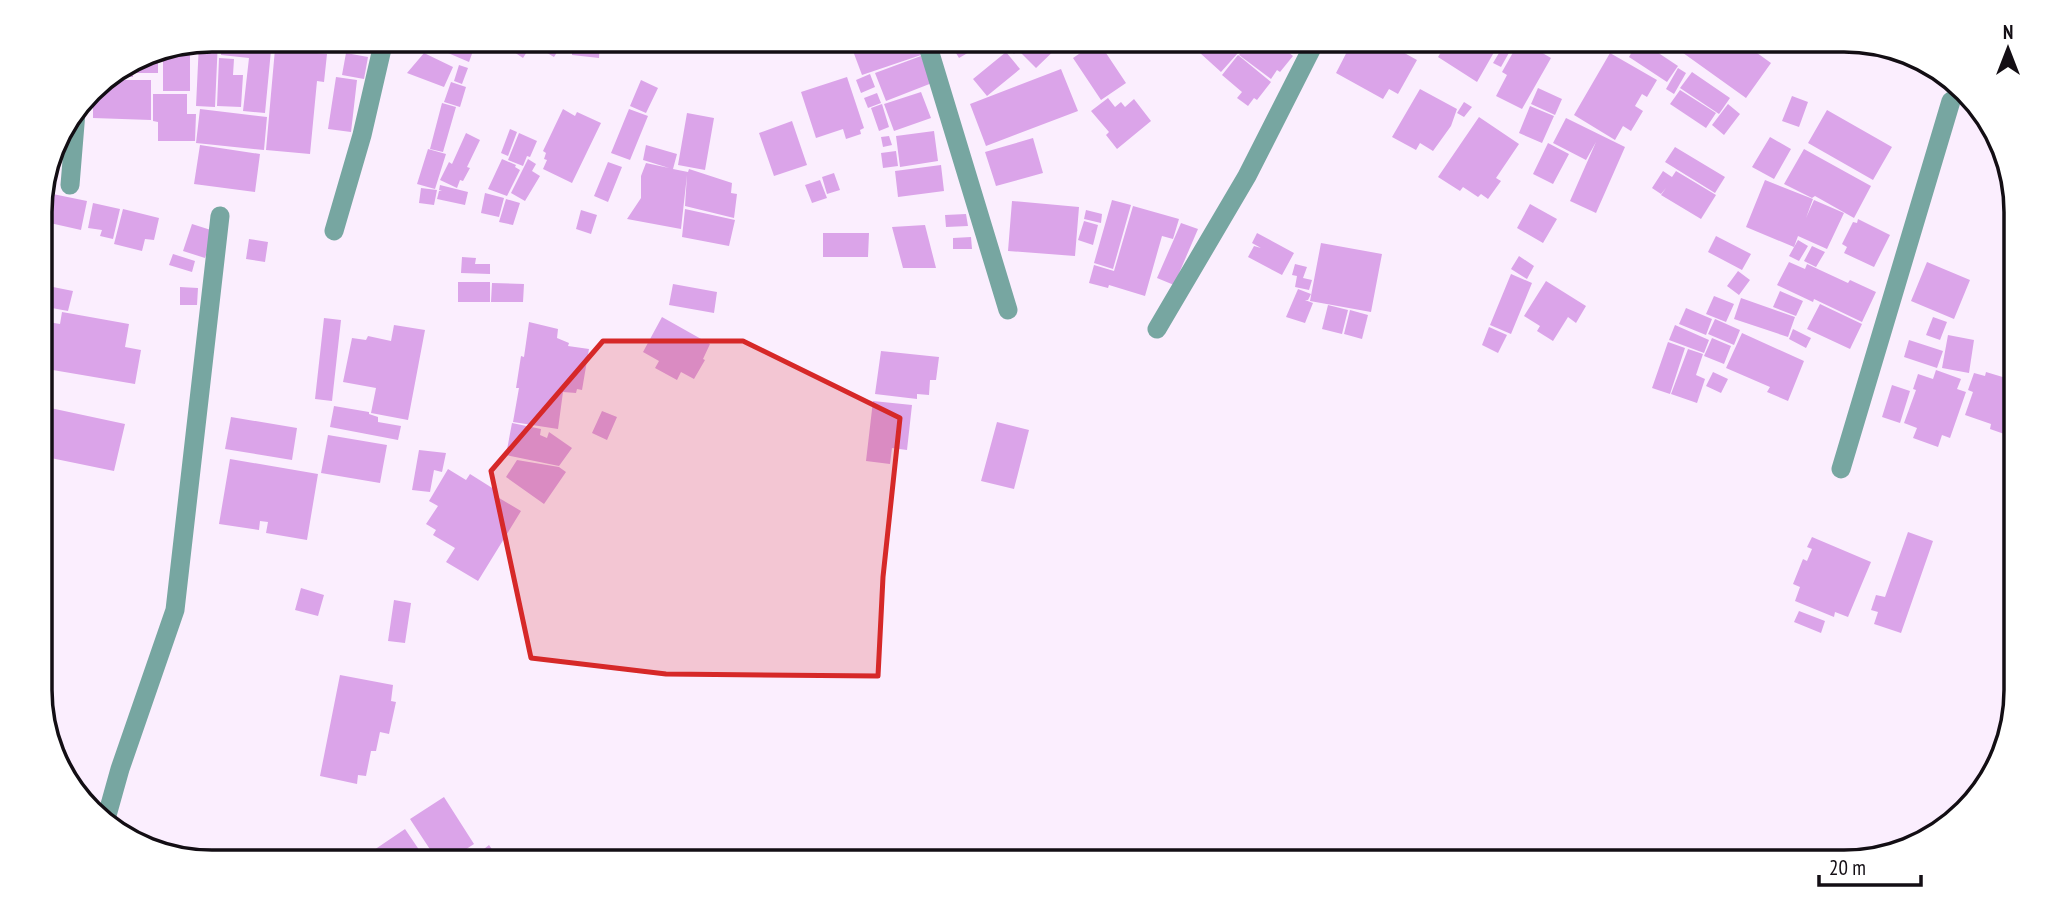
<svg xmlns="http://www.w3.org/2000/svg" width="2057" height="903" viewBox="0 0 2057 903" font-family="'PT Sans Narrow',sans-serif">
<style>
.building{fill:#dba4e9}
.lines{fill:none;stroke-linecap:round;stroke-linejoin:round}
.minor{stroke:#77a6a1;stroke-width:19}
.marked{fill:#d62828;fill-opacity:0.2;stroke:#d62828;stroke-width:5;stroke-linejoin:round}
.rim{fill:none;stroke:#130e14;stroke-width:3.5}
</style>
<rect width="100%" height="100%" fill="#fbeefe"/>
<!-- building -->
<path class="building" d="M218,40L215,107L196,106L199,43Z
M222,40H272L265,113L243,111L249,58L221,55Z
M437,40H477L469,62L434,47Z
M500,40H565L554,57L532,44L523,58L502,44L503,42Z
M572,40H600L599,58L572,55Z
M616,40H646L623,53Z
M885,40H919L924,54L862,75L853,51Z
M960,40H973L978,47L959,58L951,45Z
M1000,40H1065L1036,68L1018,50L1014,54Z
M1191,40H1224L1238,53L1221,72L1189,43Z
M1226,40H1247L1237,50Z
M1250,40H1290L1293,43L1287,51L1293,56L1280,72L1277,70L1271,79L1239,55Z
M1353,40H1381L1417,60L1398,94L1389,89L1383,99L1336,73Z
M1440,40H1506L1500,49L1497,47L1477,82L1438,57L1446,44Z
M1520,40L1551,58L1522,109L1496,96L1507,75L1502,72Z
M1639,40L1678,66L1667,82L1629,57Z
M1665,40H1739L1771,63L1746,98Z
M1098,41L1126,83L1101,100L1073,58Z
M190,45V91H163V50Z
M1502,48L1510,51L1501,67L1493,63Z
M275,49L327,54L324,82L317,81L310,154L266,150Z
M158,51V73H135V60L147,53Z
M1006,52L1020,69L987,96L973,79Z
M346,53L368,57L364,79L342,75Z
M424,53L453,67L444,87L407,73Z
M1610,53L1657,80L1647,97L1642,94L1635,106L1643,111L1631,131L1623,126L1615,140L1574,115Z
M1238,55L1271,82L1257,100L1254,98L1248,106L1237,98L1242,92L1222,75Z
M921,56L932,83L886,101L875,73Z
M219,58L234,59L233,75H243L241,107L217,106Z
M133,62V77H116V72Z
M459,65L468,68L462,84L454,81Z
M1678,68L1686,73L1674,94L1666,89Z
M1061,69L1078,111L986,146L970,104Z
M1692,72L1730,98L1719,114L1680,88Z
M870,74L875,87L861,93L856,80Z
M336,77L357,80L351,132L328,129Z
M847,77L864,128L860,130L861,134L846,139L843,129L816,138L801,92Z
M104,80H151V120L93,118V91Z
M641,80L658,88L646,113L630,106Z
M451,82L466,87L460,107L444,102Z
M1538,88L1562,99L1555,115L1531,104Z
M1420,89L1457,109L1451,126L1433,151L1420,143L1416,150L1392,137Z
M1680,90L1716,113L1706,128L1670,104Z
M921,92L931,118L894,131L884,104Z
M877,93L881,103L868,108L864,98Z
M153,94H187V114H196L195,141H158V122L153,121Z
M1792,96L1808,102L1799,127L1782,121Z
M1108,98L1115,107L1121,102L1125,107L1134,99L1151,121L1117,149L1106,135L1109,132L1091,111Z
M1464,102L1472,107L1464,117L1457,113Z
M442,103L456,107L443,152L430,149Z
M882,104L889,127L879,131L871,108Z
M1728,104L1740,114L1724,135L1712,125Z
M1530,106L1554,116L1542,143L1519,133Z
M200,109L267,117L264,150L196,143Z
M563,109L575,116L577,112L601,123L572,183L543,169L547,160L544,159L546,153L543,151Z
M629,109L648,116L630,160L611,153Z
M1827,110L1892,147L1873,180L1808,143Z
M687,113L714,118L705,170L678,165Z
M1479,117L1519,144L1496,178L1501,181L1488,199L1481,194L1478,197L1463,187L1460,191L1438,177Z
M1566,118L1625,147L1596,213L1570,201L1596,142L1586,160L1553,143Z
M792,121L807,165L774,176L759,133Z
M510,129L517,132L508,156L501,153Z
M934,131L938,161L900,167L896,136Z
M466,133L480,140L467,167L470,168L463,181L460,180L457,188L440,180L449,162L452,164Z
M519,133L537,141L530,157L527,156L523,166L508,160Z
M889,136L892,145L883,147L881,137Z
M1770,137L1791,149L1774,179L1752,167Z
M1033,138L1043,173L996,186L985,152Z
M1548,143L1569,154L1553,184L1533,174Z
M200,145L260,154L255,192L194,184Z
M646,145L677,154L673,169L688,172L689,169L732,183L731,193L737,194L734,218L685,206L687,175L681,229L627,219L641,198V176L646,163L669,168L643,160Z
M1675,147L1725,177L1715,193L1665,162Z
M428,149L446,154L435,189L417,184Z
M1804,149L1871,186L1854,218L1815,196L1812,198L1784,184Z
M896,151L898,166L883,168L881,153Z
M502,159L516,165L515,167L520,170L507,196L488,189Z
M528,159L536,164L532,171L540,176L525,201L511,193Z
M608,162L622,167L608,202L594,196Z
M941,165L944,191L898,197L895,171Z
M1663,171L1672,177L1676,171L1716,195L1701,219L1661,195L1666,188L1661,194L1652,188Z
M834,173L840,190L827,194L822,177Z
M820,180L827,198L812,203L805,185Z
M1765,180L1813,199L1806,218L1814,200L1844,213L1827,249L1798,236L1794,247L1746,227Z
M440,185L468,192L465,205L437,199L439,191H442L439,190Z
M421,188L437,190L434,205L419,203Z
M43,192L87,201L81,230L41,221Z
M485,193L504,198L499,217L481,213Z
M506,199L520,203L513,225L499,222Z
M1112,200L1131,205L1113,269L1094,263Z
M1012,201L1079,207L1075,256L1008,251Z
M93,203L120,209L113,239L100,236L102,230L88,228Z
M1530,204L1557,219L1543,243L1517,228Z
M1133,206L1179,219L1173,239L1162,236L1145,296L1109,285L1108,288L1089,283L1094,265L1114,271Z
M123,209L159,218L154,240L145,239L142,251L114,244Z
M685,209L735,220L729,246L682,237Z
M581,210L597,215L591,234L576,229Z
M1086,210L1102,214L1101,223L1084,219Z
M966,214L968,226L946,227L945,215Z
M1858,219L1890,235L1874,267L1844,253L1847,247L1842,244L1853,222L1857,223Z
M1084,221L1098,225L1093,245L1078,240Z
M1181,223L1198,229L1174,285L1157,278Z
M192,224L214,231L205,258L183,251Z
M925,225L936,268H903L892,227Z
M823,233H869L868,257H823Z
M1257,233L1294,253L1282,275L1248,257L1254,246L1261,248L1252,243Z
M1716,236L1751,254L1742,270L1708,252Z
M971,237L972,249H953V238Z
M249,239L268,242L265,262L246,259Z
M1798,240L1808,246L1799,261L1789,256Z
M1321,243L1382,254L1371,312L1310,301Z
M1812,246L1825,252L1816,267L1804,261Z
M173,254L195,261L192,272L169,265Z
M1519,256L1534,266L1527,279L1511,269Z
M462,257L476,258L475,264H490V274L461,273Z
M1789,262L1805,269L1807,264L1848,283L1850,280L1876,292L1862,322L1814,299L1813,302L1777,285Z
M1927,262L1970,280L1954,319L1911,301Z
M1295,264L1307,267L1303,278L1312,280L1309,290L1295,287L1297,276L1292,275Z
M1738,271L1750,280L1739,295L1727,286Z
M1511,274L1532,283L1511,334L1490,325Z
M1546,281L1586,306L1576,323L1568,317L1553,341L1537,331L1540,326L1524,316Z
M458,282H490V302H458Z
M492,283L524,284L523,302H491Z
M673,284L717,292L714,313L669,305Z
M43,285L73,291L68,311L41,306Z
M180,287L198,288L197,305H180Z
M1298,289L1311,294L1308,300H1305L1313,303L1305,323L1286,317Z
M1780,291L1803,301L1796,316L1773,307Z
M1714,296L1734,304L1726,322L1706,314Z
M1741,298L1795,317L1788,337L1734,319Z
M1820,304L1862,324L1850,349L1807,329Z
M1328,305L1348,310L1342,334L1322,329Z
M1686,308L1712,319L1706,335L1679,324Z
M1350,310L1368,315L1362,339L1344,334Z
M62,312L129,324L125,347L141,350L135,384L41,368L48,322L60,324Z
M662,317L710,344L703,359L705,360L694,379L681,372L677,380L655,368L659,361L643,352Z
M1933,317L1947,322L1940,340L1926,335Z
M324,318L341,320L332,401L315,399Z
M1715,319L1740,330L1734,345L1708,334Z
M529,322L558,329L557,338L569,343L568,346L589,349L582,390L577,389L576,393L563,392L558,429L513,422L519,388H516L521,356L524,357Z
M394,325L425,330L408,420L371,413L376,388L343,382L352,338L366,340L368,336L391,341Z
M1675,325L1709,340L1704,353L1669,340Z
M1489,327L1507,335L1498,353L1482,345Z
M1793,329L1811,338L1806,348L1789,339Z
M1742,333L1804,361L1788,401L1767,392L1770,387L1726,368Z
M1948,335L1974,340L1969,373L1942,368Z
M1712,338L1731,346L1724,364L1704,356Z
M1909,340L1943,351L1937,368L1904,357Z
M1668,342L1685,348L1670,394L1652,388Z
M1688,349L1703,354L1696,375L1705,379L1697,403L1671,394Z
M881,351L939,357L936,380H930L929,395L917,394V399L875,394Z
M1936,370L1961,379L1957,389L1966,392L1950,438L1942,435L1938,447L1913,438L1917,428L1904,423L1916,390L1913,389L1918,374L1933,379Z
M1713,372L1728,379L1721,393L1706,386Z
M1986,372L2016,381V428L2013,437L1990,429L1991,424L1965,415L1973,392L1968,390L1974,373L1985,376Z
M1892,385L1910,391L1900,423L1882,417Z
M873,401L912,405L907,450L892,448L890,464L866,461Z
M41,406L125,424L114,471L41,456Z
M334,406L369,412V414L378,417V422L401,426L398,440L330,427Z
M602,411L617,417L607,440L592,433Z
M231,417L297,428L292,460L225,449Z
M997,422L1029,430L1014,489L981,481Z
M512,423L541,429L540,435L547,438L549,432L572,448L559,466L506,455Z
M328,435L387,445L380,483L321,473Z
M419,450L446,453L442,472L434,470L430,492L412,490Z
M230,459L318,474L307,540L266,533L268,522L260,521L259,530L219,524Z
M517,460L559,467L566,472L544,504L506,477Z
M448,469L466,480L470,474L497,491L494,495L521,511L478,581L446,562L455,548L433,535L436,530L426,524L438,506L429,501Z
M1908,532L1933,541L1901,633L1874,624L1878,612L1871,610L1876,595L1885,597Z
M1812,537L1871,562L1848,617L1835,612L1834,617L1795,601L1800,587L1793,584L1803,559L1807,561L1812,549L1807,547Z
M301,588L324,595L318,616L295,610Z
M394,600L411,603L405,643L388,641Z
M1799,611L1825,621L1821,633L1794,622Z
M340,675L393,685L391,701L396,702L389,734L380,732L376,751H371L366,776L358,775L357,784L320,776Z
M444,797L474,844L445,863H439L410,819Z
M405,829L428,863H382L374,850Z
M489,845L501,862L466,863Z"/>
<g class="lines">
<!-- minor -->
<path class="minor" d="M926,40L1008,310
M70,185L76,112
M334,231L362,135L384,40
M1157,329L1247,176L1316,40
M1841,469L1951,101
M106,819L120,769L175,610L220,216"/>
</g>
<!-- marked area -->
<path class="marked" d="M603,341H743L900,418L883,577L878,676L666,674L531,658L491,471Z"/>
<!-- crop -->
<path d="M0 0H2057V903H0ZM212 52H1844A160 160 0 0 1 2004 212V690A160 160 0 0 1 1844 850H212A160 160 0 0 1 52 690V212A160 160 0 0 1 212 52Z" fill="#fff" fill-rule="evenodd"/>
<path class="rim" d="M212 52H1844A160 160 0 0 1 2004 212V690A160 160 0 0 1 1844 850H212A160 160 0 0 1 52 690V212A160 160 0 0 1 212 52Z"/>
<!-- north arrow -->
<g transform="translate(2008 49)" stroke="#ffffff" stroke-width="5" paint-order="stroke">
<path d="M0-5L12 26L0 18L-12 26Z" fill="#130e14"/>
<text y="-10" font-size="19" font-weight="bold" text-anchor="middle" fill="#130e14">N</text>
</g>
<!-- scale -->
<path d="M1819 875v10h102v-10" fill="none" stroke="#130e14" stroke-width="3.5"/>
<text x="1829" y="875" font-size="21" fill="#130e14" stroke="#ffffff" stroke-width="5" paint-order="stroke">20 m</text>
</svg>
